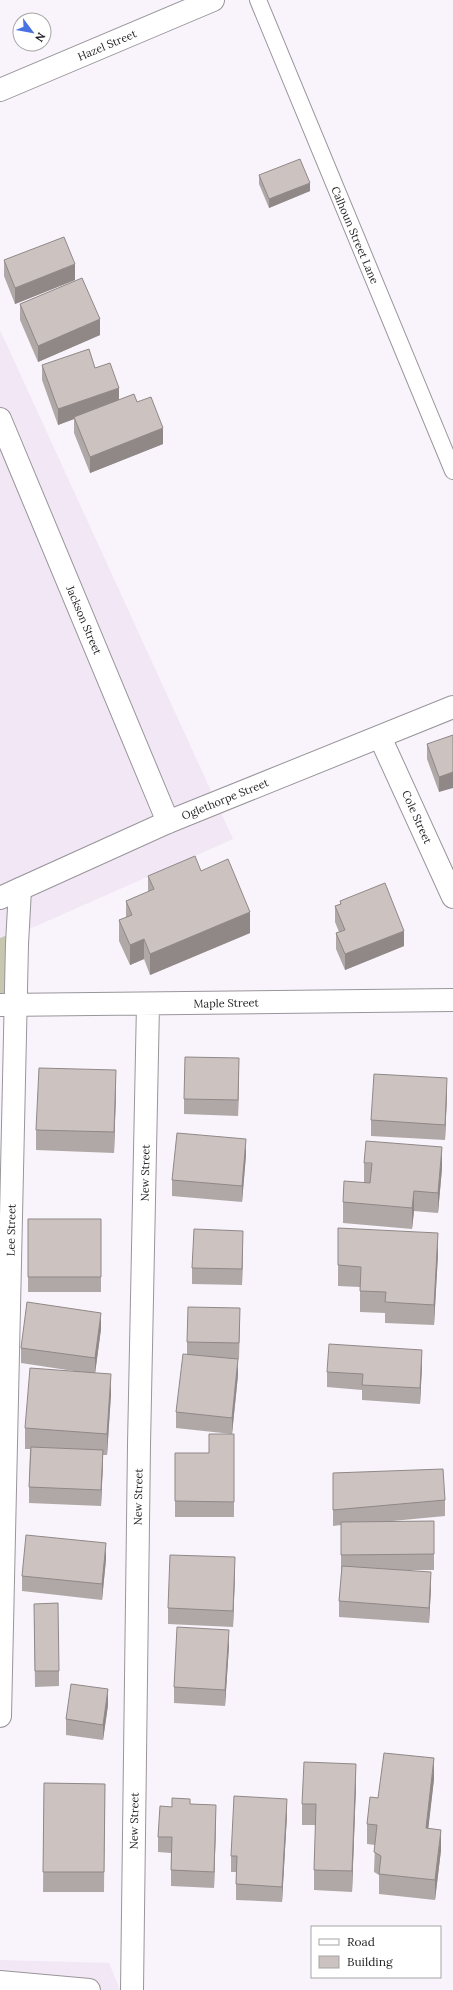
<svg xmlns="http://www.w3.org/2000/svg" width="453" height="1990" viewBox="0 0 453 1990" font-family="Lora,serif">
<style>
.built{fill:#f1e7f5}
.green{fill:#c5c8af}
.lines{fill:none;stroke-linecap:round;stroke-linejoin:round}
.lane-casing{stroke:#99959b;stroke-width:18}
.street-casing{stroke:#99959b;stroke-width:24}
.secondary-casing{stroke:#99959b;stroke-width:24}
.lane{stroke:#fff;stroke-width:16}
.street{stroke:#fff;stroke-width:22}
.secondary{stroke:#fff;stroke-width:22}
.wall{fill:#afa8a6}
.shaded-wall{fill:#8f8887}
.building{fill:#ccc3c1;stroke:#8f8887}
.labels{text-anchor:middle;stroke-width:3;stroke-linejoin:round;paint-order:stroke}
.street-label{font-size:11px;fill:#211f22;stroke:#fff}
</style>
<rect width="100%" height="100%" fill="#f9f4fb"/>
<!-- built -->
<path class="built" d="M0,330L233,839L0,942Z
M0,1960L109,1963L120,1990H0Z"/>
<!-- green -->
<path class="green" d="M13,933L10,999H0V938Z"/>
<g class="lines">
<defs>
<path id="lane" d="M258,0L453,471"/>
<path id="street" d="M0,90L213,0
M0,419L168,822
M380,737L453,897
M0,1005L453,1000
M0,1716L17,944L20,889
M0,1982L89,1990
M132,1990L139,1445L148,1004"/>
<path id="secondary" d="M0,898L168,822L453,707"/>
</defs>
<!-- lane casing -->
<use href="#lane" class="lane-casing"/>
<!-- street casing -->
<use href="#street" class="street-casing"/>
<!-- secondary casing -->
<use href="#secondary" class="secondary-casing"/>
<!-- lane -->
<use href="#lane" class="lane"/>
<!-- street -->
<use href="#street" class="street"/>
<!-- secondary -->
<use href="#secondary" class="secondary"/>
</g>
<!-- wall -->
<path class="wall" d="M259,175L310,191L269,208L259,184Z
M4,260L75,280L15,304L4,276Z
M20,304L100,335L38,362L20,320Z
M42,365L95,368L119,400L137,402L163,444L90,473L74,433V419L58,425L42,380Z
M453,735L439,792L427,759V744Z
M201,871L250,933L150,975L144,959L130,965L119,941V920L126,918V901L148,892V876Z
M340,901L404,946L345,970L336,949V933L339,932L335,922V906L340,904Z
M239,1074L238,1116L184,1114V1099Z
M116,1091L114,1153L36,1150V1130Z
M447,1094L445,1140L371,1136V1120Z
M246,1155L242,1202L172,1196V1180Z
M364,1163L442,1168L438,1213L414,1211L412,1229L343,1223V1202L364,1183Z
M28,1219H101V1292H28Z
M338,1228L438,1254L434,1325L385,1323V1313L360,1312V1287L338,1286Z
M243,1246L242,1285L192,1284V1268Z
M240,1323L239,1359H233L238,1375L232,1434L176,1428V1412L187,1354V1342Z
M101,1329L95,1373L111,1394L107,1455H103L101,1506L29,1503V1487L30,1449H25V1428L74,1371L21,1363V1348Z
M422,1366L420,1404L362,1400V1390L327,1387V1372Z
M234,1434V1517H175V1453H209Z
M333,1473L445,1500V1516L382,1522L434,1521V1570H401L431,1588L429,1623L339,1617V1601L342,1570H341V1525L333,1526Z
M106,1559L102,1600L22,1591V1576Z
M235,1573L233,1627L168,1624V1608Z
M34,1619L59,1671V1686L35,1687Z
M229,1646L225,1706L174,1703V1687Z
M108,1705L103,1740L66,1735V1719Z
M434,1779L428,1828L441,1850L435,1900L379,1894V1875L374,1872L375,1845L367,1844V1824L378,1798Z
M44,1783L105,1784L104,1892H43Z
M356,1785L352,1892L314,1890V1870L316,1825H302V1804Z
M190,1804L216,1821L214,1888L171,1886V1853L158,1852V1837L172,1807Z
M287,1815L282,1902L236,1900V1872H231V1856Z"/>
<!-- shaded-wall -->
<path class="shaded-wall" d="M310,183V191L269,208V199Z
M75,264V280L15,304V288Z
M100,319V335L38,362V346Z
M119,388V404L74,417V419L58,425V409Z
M163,428V444L90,473V457Z
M453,772V788L439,792V777Z
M250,912V933L150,975V954Z
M404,931V946L345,970V954Z
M144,939V959L130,965V945Z
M239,1058V1074L238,1116V1100Z
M116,1070V1091L114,1153V1132Z
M447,1078V1094L445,1140V1125Z
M246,1139V1155L242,1202V1186Z
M442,1147V1168L438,1213V1193Z
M414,1191V1211L412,1229V1208Z
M243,1231V1246L242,1285V1269Z
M438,1233V1254L434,1325V1305Z
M101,1313V1329L95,1374V1358Z
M422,1350V1366L420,1404V1388Z
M238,1359V1375L232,1434V1418Z
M111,1374V1394L107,1455V1434Z
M103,1450V1465L101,1506V1490Z
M106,1543V1559L102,1600V1584Z
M235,1557V1573L233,1627V1611Z
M431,1572V1588L429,1623V1608Z
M229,1630V1646L225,1706V1690Z
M108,1689V1705L103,1740V1725Z
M434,1758V1779L426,1849V1828Z
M356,1764V1785L352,1892V1871Z
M287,1799V1815L282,1902V1887Z
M216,1805V1821L214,1888V1872Z
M441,1830V1850L435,1900V1880Z"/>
<!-- building -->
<path class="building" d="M300,159L310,183L269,199L259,175Z
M64,237L75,264L15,288L4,260Z
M82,278L100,319L38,346L20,304Z
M89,349L95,368L110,363L119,388L58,409L42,365Z
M134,394L137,402L151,397L163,428L90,457L74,417Z
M453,735V772L439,777L427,744Z
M195,856L201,871L228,859L250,912L150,954L144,939L130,945L119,920L132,915L126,901L154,889L148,876Z
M385,883L404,931L345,954L336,933L345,930L335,906L341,904L340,901Z
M185,1057L239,1058L238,1100L184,1099Z
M39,1068L116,1070L114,1132L36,1130Z
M374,1074L447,1078L445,1125L371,1120Z
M177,1133L246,1139L242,1186L172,1180Z
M366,1141L442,1147L438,1193L414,1191L412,1208L343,1202L344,1181L370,1183L372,1163H364Z
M28,1219H101V1277H28Z
M338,1228L438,1233L434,1305L385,1302L386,1292L360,1291L361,1267L338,1265Z
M194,1229L243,1231L242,1269L192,1268Z
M27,1302L101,1313L95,1358L21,1348Z
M188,1307L240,1308L239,1343L187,1342Z
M329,1344L422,1350L420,1388L362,1385L363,1374L327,1372Z
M183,1354L238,1359L232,1418L176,1412Z
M30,1368L111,1374L107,1434L25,1428Z
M209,1434H234V1502L175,1501V1453H209Z
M31,1447L103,1450L101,1490L29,1487Z
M443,1469L445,1500L333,1510V1473Z
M434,1521V1554L341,1555V1522Z
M26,1535L106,1543L102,1584L22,1576Z
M170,1555L235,1557L233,1611L168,1608Z
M342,1566L431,1572L429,1608L339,1601Z
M58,1603L59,1671H35L34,1604Z
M177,1627L229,1630L225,1690L174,1687Z
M71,1684L108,1689L103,1725L66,1719Z
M384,1753L434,1758L426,1828L441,1830L435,1880L379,1874L381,1856L374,1852L377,1825L367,1824L370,1797L378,1798Z
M304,1762L356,1764L352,1871L314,1870L316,1804H302Z
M44,1783L105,1784L104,1872H43Z
M234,1796L287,1799L282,1887L236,1884L237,1856H231Z
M172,1798L190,1799V1804L216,1805L214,1872L171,1870L172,1837H158L160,1806L172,1807Z"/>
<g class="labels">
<!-- street labels -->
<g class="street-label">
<text transform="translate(107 45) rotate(-23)" y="4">Hazel Street</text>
<text transform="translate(355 235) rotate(67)" y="4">Calhoun Street Lane</text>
<text transform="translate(84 620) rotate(67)" y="4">Jackson Street</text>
<text transform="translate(225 799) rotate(-22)" y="4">Oglethorpe Street</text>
<text transform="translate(417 817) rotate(66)" y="4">Cole Street</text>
<text transform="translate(226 1003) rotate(-1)" y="4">Maple Street</text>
<text transform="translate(145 1173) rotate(-89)" y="4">New Street</text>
<text transform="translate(11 1230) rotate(-89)" y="4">Lee Street</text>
<text transform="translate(138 1497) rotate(-89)" y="4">New Street</text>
<text transform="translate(134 1821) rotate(-89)" y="4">New Street</text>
</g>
</g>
<!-- legend -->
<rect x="311" y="1926" width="130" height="52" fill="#ffffff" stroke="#a6a5a7"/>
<rect x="319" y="1939" width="20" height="6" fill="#ffffff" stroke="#a6a5a7"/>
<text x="347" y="1946" font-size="12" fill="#211f22">Road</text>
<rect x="319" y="1956" width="20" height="12" fill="#ccc3c1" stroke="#a6a5a7"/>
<text x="347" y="1966" font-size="12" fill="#211f22">Building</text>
<!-- north arrow -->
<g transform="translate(32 32) rotate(122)"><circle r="19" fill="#ffffff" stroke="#a6a5a7"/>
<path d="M0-3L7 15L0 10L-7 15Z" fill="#4a71e4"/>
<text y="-6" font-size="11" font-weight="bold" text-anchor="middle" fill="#211f22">N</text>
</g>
</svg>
